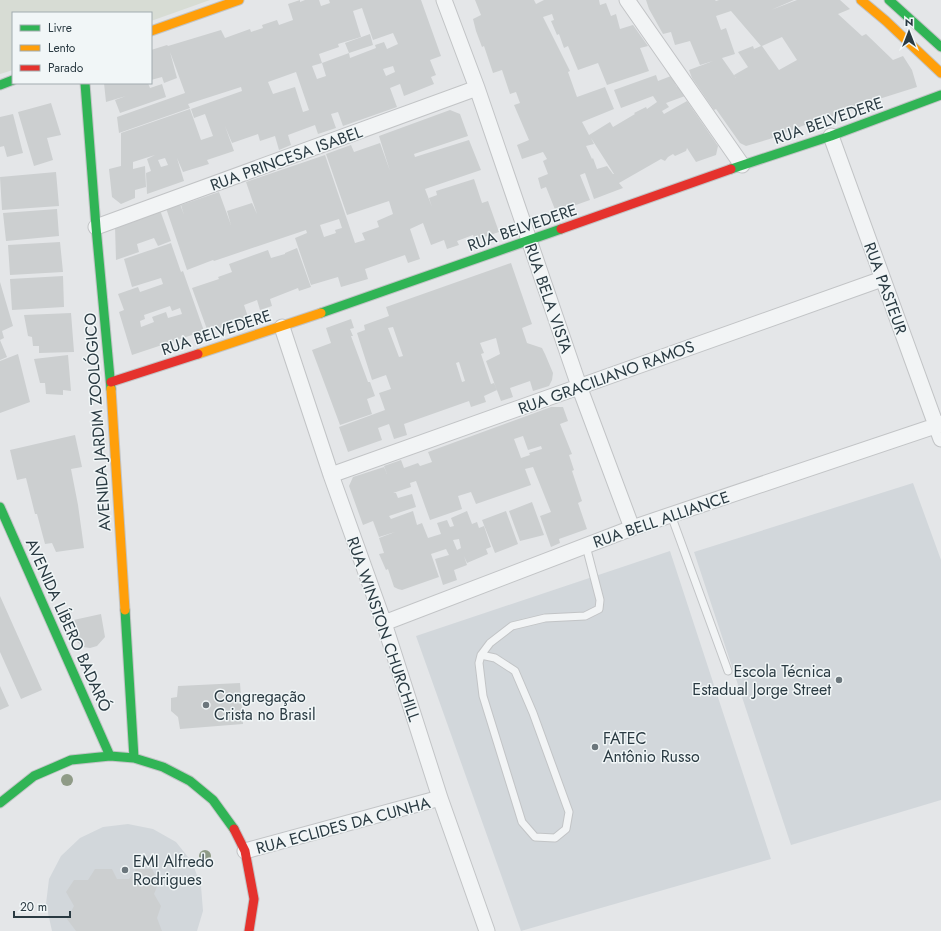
<svg xmlns="http://www.w3.org/2000/svg" width="941" height="931" viewBox="0 0 941 931" font-family="Jost,sans-serif">
<style>
.built{fill:#d2d7db}
.green{fill:#d7dcd4}
.building{fill:#cccfd0;fill-rule:evenodd}
.lines{fill:none;stroke-linecap:round;stroke-linejoin:round}
.lane-casing{stroke:#c2c4c6;stroke-width:9}
.street-casing{stroke:#c2c4c6;stroke-width:17}
.fast-casing{stroke:#c2c4c6;stroke-width:11}
.slow-casing{stroke:#c2c4c6;stroke-width:11}
.jam-casing{stroke:#c2c4c6;stroke-width:11}
.lane{stroke:#f2f4f5;stroke-width:7}
.street{stroke:#f2f4f5;stroke-width:15}
.fast{stroke:#30b455;stroke-width:9}
.slow{stroke:#ff9f0a;stroke-width:9}
.jam{stroke:#e5322d;stroke-width:9}
.tree{fill:#8f9b87}
.poi-dot{fill:#6b767c;stroke:#f1f6f7;stroke-width:1.5}
.labels{text-anchor:middle;stroke-width:3;stroke-linejoin:round;paint-order:stroke}
.street-label{font-size:16px;fill:#2a3a42;stroke:#f1f6f7}
.poi-label{font-size:16px;fill:#2a3a42;stroke:#f1f6f7;text-anchor:start}
</style>
<rect width="100%" height="100%" fill="#e4e6e8"/>
<!-- built -->
<path class="built" d="M913,483L941,560V800L791,845L694,552Z
M670,551L771,859L521,931L416,636Z
M128,824L153,829L176,842L192,862L201,886L203,911L197,931H52L46,904L49,879L61,856L80,838L103,827Z"/>
<!-- green -->
<path class="green" d="M0,0H210L151,21V13H13V70L0,74Z"/>
<!-- building -->
<path class="building" d="M300,0V2L305,0H319L321,6L330,3L329,0H421L441,56L430,60L436,75L431,77L434,84L404,96L400,84L390,88L397,107L343,126L338,112L331,114L336,128L318,134L315,125L288,135L291,145L279,150L275,136L260,141L258,134L232,143L225,126L234,151L207,160L209,164L183,172L177,158L184,181L147,194L146,173L151,171L147,159L155,155L133,162V169L145,166L146,187L135,190V198L121,204L112,197L109,169L121,166V133L190,109L201,140L213,136L205,114L194,118L191,109L242,91L241,87L188,104L190,108L119,133L117,117L185,93L170,52L177,78L164,83L162,77L151,80V50L167,45L168,46L221,30L225,38L250,29L251,32L263,28L262,25L277,20L279,25L293,20L288,4ZM362,8L364,14L375,10L364,14L373,40L393,33L398,44L387,49L384,42L375,45L376,48L350,58L349,53L322,63L326,76L317,79L312,66L322,63L319,54L339,47L338,44L361,37L353,11ZM393,66L395,72L386,76L383,69ZM296,72L309,110L303,112L295,87L273,94L268,82ZM165,158L168,165L161,167L158,160Z
M475,0H534L536,4L544,0H599L600,5L606,3L611,16L616,14L620,29L633,25L648,46L640,48L649,71L607,85L598,63L578,70L568,46L564,48L559,34L557,35L551,21L554,20L552,14L543,17L570,71L568,72L577,97L605,87L614,109L582,122L589,135L610,122L613,127L635,114L634,113L646,107L647,109L657,102L653,96L621,108L614,90L656,75L658,81L671,76L677,87L679,86L685,96L666,103L669,107L662,111L664,114L687,101L718,146L716,155L696,162L687,148L686,151L675,156L673,154L668,157L665,161L661,159L619,183L623,188L594,199L585,173L580,175L590,200L556,212L546,187L541,189L538,178L548,174L543,161L547,159L543,152L522,159L517,145L529,140L514,105L520,103L516,92L510,94L502,70L493,73L484,46L482,47L476,31L473,19L481,15ZM591,138L614,174H613L607,166L597,169L593,158L592,159L586,146L594,144Z
M646,0H715L716,1L719,0H794L771,10L797,0H840L850,9L838,14L862,36L866,34L893,60L903,56L912,70L917,87L860,105L861,107L802,126L773,138L746,146L740,143L716,109L714,110L692,78L689,70L713,61L700,65L690,41L675,45L671,32L663,34L649,9ZM731,11L761,46L754,49L753,46L738,52L748,67L734,75L736,78L722,58L735,54L726,28L721,30L716,16ZM782,37L797,60L779,70L762,46Z
M370,34L373,45L349,53L345,43Z
M104,83H148L150,88L162,84L166,97L120,113L115,100L126,96L106,102Z
M51,103L61,135L47,138L53,160L34,166L18,112Z
M450,110L460,114L468,136L414,154L415,157L469,140L481,170L425,189L432,207L429,198L437,195L436,191L474,179L482,203L488,201L499,232L475,240L473,235L457,241L459,245L447,249L444,240L431,245L423,223L410,229L420,259L408,263L405,255L365,269L368,279L341,287L338,277L311,285L295,238L307,233L306,230L214,261L213,260L187,270L166,208L180,204L184,215L181,205L219,192L231,225L227,211L252,203L257,214L246,182L325,155L355,243L365,240L362,233L379,227L377,221L393,214L389,201L347,215L326,154L351,145L354,152L380,143L390,171L379,136ZM339,219L342,228L335,230L336,233L324,237L320,225Z
M13,114L23,153L7,157L4,146L0,147V117Z
M56,172L59,206L2,210L0,177Z
M57,209L59,236L6,241L3,213Z
M160,210L171,241L158,246L154,238L137,244L139,252L116,260L115,226Z
M60,242L63,272L10,275L8,245Z
M171,243L181,272L183,271L204,331L132,355L119,312L124,310L118,294L138,287L140,292L163,284L161,278L132,287L124,259ZM170,306L172,311L180,308L182,314L168,318L166,312L152,317L154,322L141,327L140,321L145,319L144,315Z
M297,248L311,287L299,291L298,288L270,299L272,306L260,310L257,300L244,305L249,320L236,325L234,323L208,332L192,288L219,279L218,277L232,272L229,264L268,250L271,258L285,254V253Z
M511,263L532,324L522,328L527,343L542,348L545,354L553,373L552,380L549,386L533,391L530,381L510,388L513,397L501,401L486,361L500,354L496,338L480,343L484,353L481,354L491,384L494,383L497,390L484,396L486,402L471,407L469,401L404,424L407,435L394,439L389,424L378,428L382,440L348,452L339,427L385,410L379,393L391,389L386,375L372,380L357,333L365,330L364,325L389,316L386,307ZM393,327L403,356L399,357L388,328ZM459,362L465,381L462,382L456,363Z
M63,276L64,307L12,310L10,279Z
M0,282L13,326L2,331L4,338L0,340L7,357L0,360Z
M71,313L74,352L39,353V346H33L32,337L28,336L24,315Z
M351,319L354,328L350,329L353,336H351L368,382H370L375,396L367,399L372,414L340,425L312,350L331,343L326,328Z
M18,354L30,402L0,413V361Z
M68,355L71,391L63,390V395L46,394L45,383H40L34,359Z
M551,407H563L568,421L560,424L572,454L569,455L574,470L572,471L582,501L578,503L587,529L559,539L560,543L551,547L540,516L551,512L533,467L525,469L531,485L476,504L471,492L458,496L462,509L430,520L416,481L410,483L411,487L393,493H396L398,498L412,494L416,507L389,516L391,519L413,511L417,525L422,523L428,538L441,534L437,523L447,520L450,527L454,526L451,518L467,511L472,524L477,522L479,528L484,526L491,547L486,549L488,554L467,563L464,556L467,565L454,570L457,580L443,585L435,559L449,555L446,549L431,554L439,577L402,590L398,589L394,587L388,569L386,570L379,554L384,553L379,538L395,532L379,537L373,521L363,525L349,486L353,477L384,467L387,474L384,466L401,460L404,468L418,463L420,466L432,462L428,452ZM523,436L528,450L541,446L542,449L529,453L530,455L521,458L514,439ZM459,539L461,548L457,550L453,540Z
M75,435L82,467L71,469L78,505L84,548L56,552L52,543L45,544L37,514H35L26,478L17,480L10,450Z
M532,502L544,535L520,541L509,511Z
M506,511L518,544L495,553L482,520Z
M0,596L42,690L21,699L0,652Z
M101,614L105,637L97,646L90,648L83,647L77,642L69,621Z
M240,683L243,724L180,729L178,717L171,711V698L177,697L178,686Z
M0,686L9,706L0,710Z
M95,869H112L117,879H129L136,869H152L159,882L154,894L161,906L157,918L162,931H76L67,919L74,906L66,892L74,880H88Z"/>
<g class="lines">
<defs>
<path id="lane" d="M671,515L728,671
M481,655L495,658L515,671L533,713L569,812L566,829L555,838L535,837L522,822L483,696L479,663L481,655L490,643L512,626L545,618L585,616L599,609L600,600L586,546"/>
<path id="street" d="M444,0L477,88L579,386L632,528
M627,0L742,165
M831,136L941,439
M96,227L477,88
M282,327L331,475L384,623L440,798L487,931
M331,475L882,279
M384,623L632,528L941,424
M245,851L440,798"/>
<path id="fast" d="M889,0L941,47
M85,83L96,227L111,389
M0,85L13,80
M731,169L831,136L941,95
M321,313L561,229
M0,507L110,756
M125,610L134,758
M0,803L34,776L71,760L110,756L134,758L163,767L190,781L213,800L234,829"/>
<path id="slow" d="M861,0L886,21L941,73
M151,31L239,0
M198,354L321,313
M111,389L125,610"/>
<path id="jam" d="M561,229L731,169
M111,382L198,354
M234,829L245,851L254,899L249,931"/>
</defs>
<!-- lane casing -->
<use href="#lane" class="lane-casing"/>
<!-- street casing -->
<use href="#street" class="street-casing"/>
<!-- fast casing -->
<use href="#fast" class="fast-casing"/>
<!-- slow casing -->
<use href="#slow" class="slow-casing"/>
<!-- jam casing -->
<use href="#jam" class="jam-casing"/>
<!-- lane -->
<use href="#lane" class="lane"/>
<!-- street -->
<use href="#street" class="street"/>
<!-- fast -->
<use href="#fast" class="fast"/>
<!-- slow -->
<use href="#slow" class="slow"/>
<!-- jam -->
<use href="#jam" class="jam"/>
</g>
<!-- trees -->
<g class="tree">
<circle cx="67" cy="780" r="6"/>
<circle cx="205" cy="856" r="6"/>
</g>
<!-- markers -->
<g class="poi-dot">
<circle cx="839" cy="680" r="4"/>
<circle cx="206" cy="705" r="4"/>
<circle cx="595" cy="747" r="4"/>
<circle cx="125" cy="870" r="4"/>
</g>
<g class="labels">
<!-- street labels -->
<g class="street-label">
<text transform="translate(828 120) rotate(-19)" y="6">RUA BELVEDERE</text>
<text transform="translate(286 158) rotate(-20)" y="6">RUA PRINCESA ISABEL</text>
<text transform="translate(522 227) rotate(-19)" y="6">RUA BELVEDERE</text>
<text transform="translate(886 288) rotate(70)" y="6">RUA PASTEUR</text>
<text transform="translate(549 298) rotate(71)" y="6">RUA BELA VISTA</text>
<text transform="translate(216 332) rotate(-18)" y="6">RUA BELVEDERE</text>
<text transform="translate(606 377) rotate(-20)" y="6">RUA GRACILIANO RAMOS</text>
<text transform="translate(97 422) rotate(-94)" y="6">AVENIDA JARDIM ZOOLÓGICO</text>
<text transform="translate(661 519) rotate(-19)" y="6">RUA BELL ALLIANCE</text>
<text transform="translate(69 625) rotate(66)" y="6">AVENIDA LÍBERO BADARÓ</text>
<text transform="translate(384 629) rotate(71)" y="6">RUA WINSTON CHURCHILL</text>
<text transform="translate(343 825) rotate(-15)" y="6">RUA ECLIDES DA CUNHA</text>
</g>
<!-- poi labels -->
<g class="poi-label">
<text x="831" y="677" text-anchor="end">Escola Técnica<tspan x="831" dy="18">Estadual Jorge Street</tspan></text>
<text x="214" y="702">Congregação<tspan x="214" dy="18">Crista no Brasil</tspan></text>
<text x="603" y="744">FATEC<tspan x="603" dy="18">Antônio Russo</tspan></text>
<text x="133" y="867">EMI Alfredo<tspan x="133" dy="18">Rodrigues</tspan></text>
</g>
</g>
<!-- legend -->
<rect x="12" y="12" width="140" height="72" fill="#f1f6f7" stroke="#a1abaf"/>
<rect x="20" y="25" width="20" height="6" fill="#30b455" stroke="#a1abaf"/>
<text x="48" y="32" font-size="12" fill="#2a3a42">Livre</text>
<rect x="20" y="45" width="20" height="6" fill="#ff9f0a" stroke="#a1abaf"/>
<text x="48" y="52" font-size="12" fill="#2a3a42">Lento</text>
<rect x="20" y="65" width="20" height="6" fill="#e5322d" stroke="#a1abaf"/>
<text x="48" y="72" font-size="12" fill="#2a3a42">Parado</text>
<!-- north arrow -->
<g transform="translate(909 32)" stroke="#f1f6f7" stroke-width="3" paint-order="stroke">
<path d="M0-3L7 15L0 10L-7 15Z" fill="#2a3a42"/>
<text y="-6" font-size="11" font-weight="bold" text-anchor="middle" fill="#2a3a42">N</text>
</g>
<!-- scale -->
<path d="M14 911v6h56v-6" fill="none" stroke="#2a3a42" stroke-width="2"/>
<text x="20" y="911" font-size="12" fill="#2a3a42" stroke="#f1f6f7" stroke-width="3" paint-order="stroke">20 m</text>
</svg>
